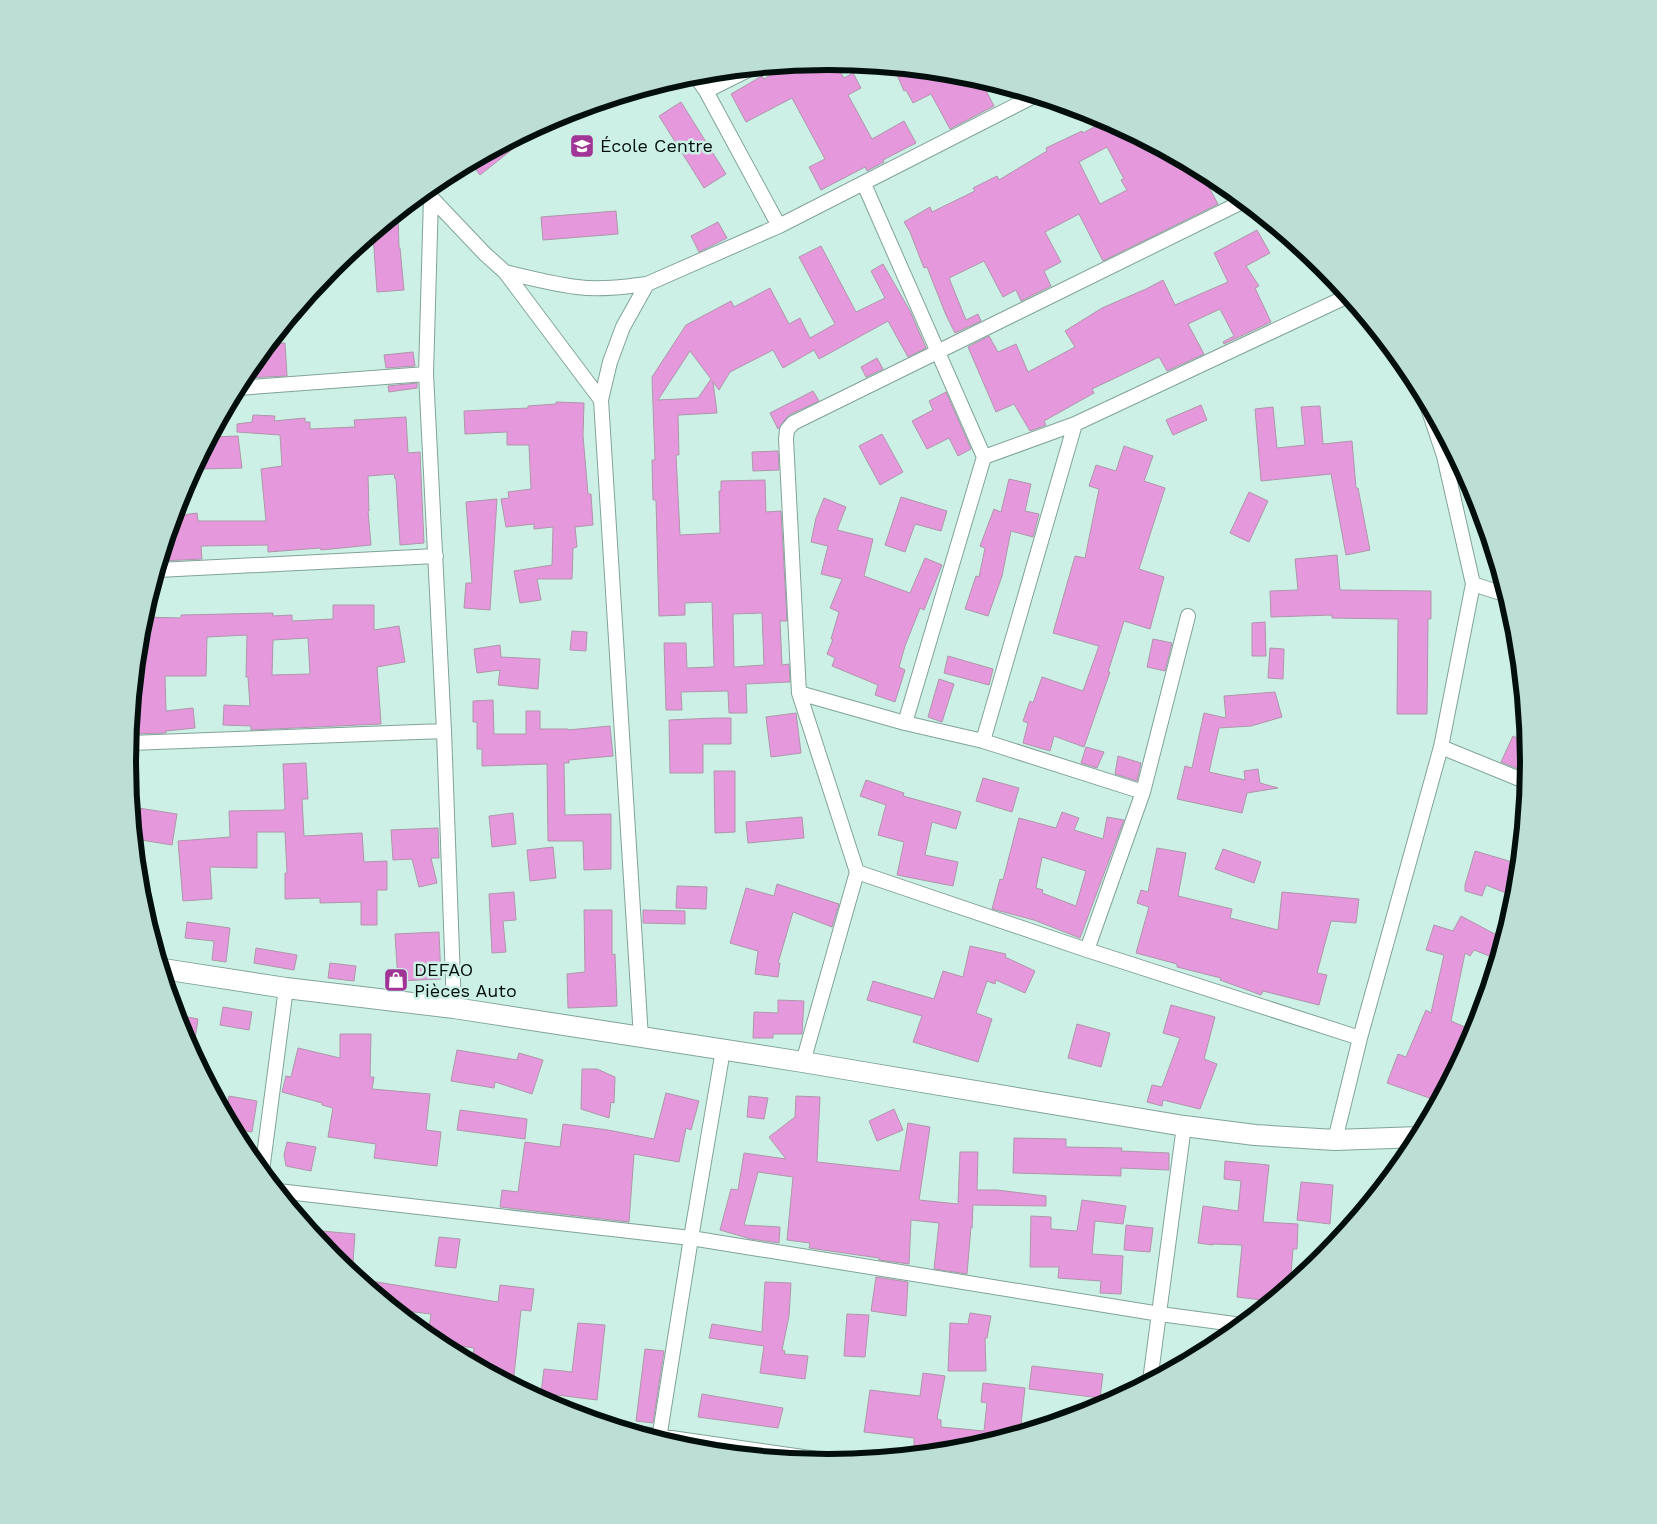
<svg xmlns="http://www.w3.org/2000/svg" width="1657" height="1524" viewBox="0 0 1657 1524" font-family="'Work Sans',sans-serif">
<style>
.building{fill:#e698dc;stroke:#ae96aa;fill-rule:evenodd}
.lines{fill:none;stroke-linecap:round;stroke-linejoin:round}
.street-casing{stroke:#81a399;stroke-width:16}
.secondary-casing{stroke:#81a399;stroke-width:22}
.street{stroke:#fff;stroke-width:14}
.secondary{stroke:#fff;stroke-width:20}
.labels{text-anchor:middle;stroke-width:5;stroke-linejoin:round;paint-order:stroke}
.poi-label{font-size:18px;fill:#030f0c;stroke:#ccf0e6;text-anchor:start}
.rim{fill:none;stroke:#030f0c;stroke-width:6}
</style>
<rect width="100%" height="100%" fill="#ccf0e6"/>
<!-- building -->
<path class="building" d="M828,61L834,62L844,78L853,73L861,88L848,95L872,139L904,121L916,143L883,160L884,162L867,171L865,167L821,190L809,167L825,159L792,98L746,122L731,94L762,76L764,79L787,65Z
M894,68L965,75L980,79L994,106L950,129L931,94L913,103L906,90L904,91Z
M681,102L726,174L704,188L659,116Z
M1107,120L1199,169L1218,204L1103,261L1079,214L1045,232L1061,262L1044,271L1051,286L1021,301L1016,290L1003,297L984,261L949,278L966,320L978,314L981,321L955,333L946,315L927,267L924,268L910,232L904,222L930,207L932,212L975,191L973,188L997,176L999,180L1047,151L1046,148L1082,131L1083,133ZM1107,147L1124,179L1121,180L1127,190L1100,204L1079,162Z
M510,142L514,148L480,175L471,163Z
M616,211L618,234L543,240L541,217Z
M398,213L399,248H400L404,290L377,292L373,234Z
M718,222L727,238L699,252L691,236Z
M1257,230L1270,253L1246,266L1259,286L1255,288L1271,322L1224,344L1223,342L1234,336L1220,309L1188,324L1204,354L1167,371L1159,357L1092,389L1094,393L1044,421L1046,425L1030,431L1014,404L996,412L968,347L989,336L998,352L1016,344L1028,372L1075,347L1065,331L1102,308L1146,289L1163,280L1175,305L1228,282L1214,253Z
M821,246L856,312L885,298L871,271L883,264L910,311L926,348L908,357L888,321L819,359L814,350L783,368L773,350L730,372L719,390L713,382L717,413L678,415L679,455H676L680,535L720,533L719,491H721V481L765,480L766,512L781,511L787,621H780L782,665L789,664L790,682L746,684L747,713H729L728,691L681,692L682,710H666L664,643H686L687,668L714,667L712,602L685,603V615L659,616L656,500H653L652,460H655L652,377L686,325L731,301L734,307L770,288L789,324L800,318L810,338L835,324L799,257ZM690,351L711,379L698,398L658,400ZM762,613L764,665L734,667L733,614Z
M285,343L287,376L243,378L270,344Z
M413,352L415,366L386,368L384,355Z
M877,358L883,369L866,377L861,367Z
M417,383V388L389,392L388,386Z
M813,391L819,401L789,415L778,429L770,413Z
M946,392L971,449L958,456L949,438L927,449L912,421L933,410L929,401Z
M556,402L584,403L583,436L588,494H591L593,525L575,527L577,547L573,548L572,579H537L541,600L520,603L514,571L552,565L553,527L534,529V524L506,527L501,499L509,498L508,492L531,489L529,445H507V432L465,434L464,411L528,408V406L556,404Z
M1201,405L1207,420L1173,435L1166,420Z
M1320,406L1323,444L1352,441L1356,488H1358L1370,550L1346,555L1331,474L1261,481L1255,409L1273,407L1277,448L1305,445L1301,407Z
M253,415L275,416L274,421L305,418V422H310V429L355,427L354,420L406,417L408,453L420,452L424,543L400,545L396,479H395L394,474L368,476L369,511H368L371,545L321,550L320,548L268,552V545L201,546L202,559L161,561L175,516L197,513L198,521H266L261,469L282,466L280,435L237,432V424L252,422Z
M882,434L903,472L880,485L859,446Z
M238,436L242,468L201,469L199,460L211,437Z
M1124,446L1153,456L1144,481L1165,488L1139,569L1164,577L1150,629L1124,621L1108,672H1110L1084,747L1054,736L1050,751L1023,743L1028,723L1023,721L1030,701L1033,703L1042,677L1083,691L1099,646L1053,633L1075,556L1085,558L1099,489L1089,486L1096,465L1116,471Z
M778,451L779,470L753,471L752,452Z
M1009,479L1031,484L1025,511L1039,514L1033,537L1011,531L1002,576L988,616L965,609L976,576L979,577L985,548L980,546L994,509L1001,512Z
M1249,492L1268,501L1249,542L1230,533Z
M901,497L947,511L941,531L915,524L905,552L885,545Z
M824,498L846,507L837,530L873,539L864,576L910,593L925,558L942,565L924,610L920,608L905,646L899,667L905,670L895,702L875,695L878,685L832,666L835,658L827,654L833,639H831L839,612L830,608L842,579L821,574L828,546L811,542L816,518Z
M497,499L490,610L464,608L466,583H472L466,502Z
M1337,555L1340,590L1431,591V619H1428L1427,714H1397L1398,619L1332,618V615L1271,617L1270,591L1298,590L1295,559Z
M333,605H374V630L399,626L405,662L377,667L381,724L251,730V726L223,725L224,705L250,706L248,677H246L247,635L207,637L206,676H165L166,711L193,708L195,728L166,731V733L130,734L141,625L144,617L181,618V615L273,613V616L292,615V621L333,619ZM308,638L310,674L272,675L273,640Z
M1265,622L1266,656H1252V623Z
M572,631L587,632L586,651L570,650Z
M1153,639L1172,643L1165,671L1147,667Z
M500,645L501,657L540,659L538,689L498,685L500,670L477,673L474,649Z
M1270,648L1284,649L1283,679L1268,678Z
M948,656L993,669L989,685L944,673Z
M939,679L954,684L942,722L928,717Z
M1275,692L1282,717L1251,726L1219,728L1209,772L1245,780L1244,771L1258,769L1260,783L1278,788L1247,793L1242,813L1177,799L1185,766L1192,768L1204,713L1226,718L1224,696Z
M493,700L494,734H526V711H540V729H568V730L610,726L613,756L569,760V763H564L565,815L611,814V869L584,870L583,841H548L547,764L482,766V749H477V722H473V701Z
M796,713L801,753L771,757L766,717Z
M715,718H731V744H703V773H670L669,720Z
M1513,736L1527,743L1529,762L1528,773L1501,762Z
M1086,747L1104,752L1097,768L1081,763Z
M1118,756L1141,763L1137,781L1115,774Z
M306,763L308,799H302L304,836L362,833L364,862L387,861V890H377V925H361V902L320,903V898L285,899V873H287L285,832H257V868L210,867L212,899L183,901L178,841L230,837L229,811L284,810L285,808L283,764Z
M714,771H735V832L715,833Z
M983,778L1019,788L1012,812L976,801Z
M866,780L904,793L903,796L961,812L956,829L932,822L925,855L958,862L953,886L897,875L904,842L878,835L886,805L860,796Z
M132,807L177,814L172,845L135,839Z
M1062,812L1079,818L1074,830L1103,839L1107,817L1124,820L1080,938L1034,920L992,909L1000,879L1003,880L1019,818L1056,828ZM1042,857L1086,871L1076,906L1042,893L1043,890L1036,888Z
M513,813L516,844L492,847L489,816Z
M802,817L804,838L748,843L746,822Z
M438,828L439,858H431L437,883L419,887L412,859L393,860L391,830Z
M553,847L556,878L530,881L527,850Z
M1157,848L1186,853L1178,896L1232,909L1230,918L1278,930L1282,892L1359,899L1356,923L1331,921L1317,973L1327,975L1319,1005L1263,991L1261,995L1220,980L1221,978L1177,967V964L1136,953L1149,907L1137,903L1141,890L1148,892Z
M1223,849L1261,862L1254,883L1215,869Z
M1475,851L1519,864L1516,897L1486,885L1482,896L1465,891V885Z
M777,884L839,904L832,927L793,912L778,963H780L778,977L755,974L758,951L730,943L746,888L774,896Z
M677,886L707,887L706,909L676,908Z
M514,892L516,920L503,921L506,952L492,953L489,894Z
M584,910H612V955L615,954L617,1006L568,1008L567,974L585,972Z
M643,910L685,911V924L643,923Z
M1461,916L1504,939L1497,959L1474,950L1470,956L1465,953L1451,1021L1467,1028L1449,1072L1453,1074L1438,1101L1387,1083L1398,1054L1406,1057L1426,1010L1431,1013L1444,955L1426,950L1434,925L1453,931Z
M187,922L230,928L226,962L212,960L214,941L185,938Z
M439,932L441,979L398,981L395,934Z
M970,946L1006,954L1005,957L1035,971L1025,993L996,980L995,984L987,981L976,1013L992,1019L978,1062L913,1042L922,1016L867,1000L873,981L934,999L943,971L963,977Z
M256,948L297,955L294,970L254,963Z
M330,963L356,966L354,981L328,978Z
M778,1000L804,1001L802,1034H773V1038H753L754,1012L778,1013Z
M1171,1005L1215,1017L1204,1059L1217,1064L1200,1109L1163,1100L1162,1106L1147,1102L1152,1085L1162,1087L1180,1038L1163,1033Z
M223,1007L252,1012L249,1030L220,1025Z
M177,1015L198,1019L193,1052L181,1030Z
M1077,1024L1110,1033L1101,1067L1068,1058Z
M340,1034H371L370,1077H374L372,1089L430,1094L426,1130L441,1132L437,1166L374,1158L376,1144L328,1137L333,1108L322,1105V1103L282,1092L286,1076L291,1077L298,1048L340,1058Z
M457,1050L517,1060L519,1053L543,1060L532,1094L495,1082L494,1088L451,1081Z
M582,1069H597L615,1077L614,1103L611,1102L609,1118L581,1109Z
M666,1093L699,1101L691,1130L686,1128L679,1162L634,1154L629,1222L500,1207L502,1190L518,1192L525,1142L560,1147L563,1124L608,1130L654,1139Z
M229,1096L257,1101L252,1132L234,1129L226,1114Z
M749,1096L768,1098L764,1119L747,1117Z
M796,1096L820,1097L817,1162L900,1171L908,1123L930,1127L919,1200L958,1204L960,1152H978L977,1190H997L1046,1196V1206L973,1205L972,1228L971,1227L967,1274L934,1269L939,1223L911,1220L909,1264L879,1260V1258L809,1248L810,1243L787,1240L793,1177L758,1172L744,1225L780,1227L779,1243L751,1239L720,1230L731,1189L738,1190L744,1153L786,1159L769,1137L795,1117Z
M894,1109L903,1130L877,1141L869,1121Z
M460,1110L527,1119L525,1139L457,1130Z
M1014,1138L1066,1139V1147L1122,1148L1121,1151L1169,1153V1170L1121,1168V1176L1013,1173Z
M287,1142L316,1147L311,1171L286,1166L284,1155Z
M1225,1161L1269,1165L1263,1222L1298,1224L1297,1249H1293L1290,1286L1271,1301L1237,1297L1242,1245L1213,1244V1245L1198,1243L1203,1206L1238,1211L1241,1181L1224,1179Z
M1301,1182L1333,1185L1330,1224L1297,1220Z
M1082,1200L1126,1206L1123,1224L1095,1221L1092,1254L1123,1256L1121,1294L1100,1293L1101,1281L1058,1278L1059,1267H1030L1031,1216L1051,1217V1229L1077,1231Z
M1126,1225L1153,1228L1150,1252L1124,1250Z
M311,1230L355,1234L353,1262L337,1261Z
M439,1237L460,1239L456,1268L435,1266Z
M876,1277L908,1282L906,1316L871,1311Z
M359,1279L498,1302L500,1285L534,1289L531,1311L521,1310L513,1384L473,1362L474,1348L435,1342L428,1335L431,1314L397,1310Z
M765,1282L791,1283L789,1316L782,1350L785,1351L784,1354L808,1356L805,1379L760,1373L764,1346L709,1338L712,1324L762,1332Z
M970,1313L991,1316L987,1338H985L986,1371H948L950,1323L968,1324Z
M847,1314L869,1315L865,1357L844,1356Z
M578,1323L605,1325L597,1400L541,1393L544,1369L572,1372Z
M645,1349L664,1351L653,1423L636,1421Z
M1032,1366L1103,1374L1100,1398L1029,1389Z
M923,1373L945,1376L937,1419L941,1420V1427L984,1431L987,1403L981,1402L983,1383L1025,1388L1020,1433L965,1449L954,1450V1448L914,1446V1438L864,1432L870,1390L920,1396Z
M702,1394L783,1408L778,1428L698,1417Z"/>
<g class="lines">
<defs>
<path id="street" d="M694,74L706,91L779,226
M706,91L750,69
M864,184L984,457L905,723
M427,193L485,254L505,272L601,400
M431,197L426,374L444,731L454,1008
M1244,201L793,423L787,430L786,439L799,693L857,872L1087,950L1360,1038
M505,272C529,278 553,284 577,287C600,290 624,287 647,284
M238,388L426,374
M984,457L1075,424L1348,296
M158,570L436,556
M1473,584L1507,595
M799,693L905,723L983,741L1143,792
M983,741L1075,424
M130,743L444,731
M1441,747L1527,782
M1087,950L1143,792L1188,616
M641,1038L601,400L610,362L623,327L647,284L779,226L1034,96
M803,1062L857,872
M1335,1140L1360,1038L1441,747L1473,584L1444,456L1428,408L1413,377
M262,1171L286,988
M278,1191L691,1238L1160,1314L1242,1325
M1150,1381L1184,1126
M637,1433L838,1462
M659,1439L691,1238L723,1050"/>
<path id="secondary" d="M163,969L286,988L454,1008L803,1062L1184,1126L1255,1135L1335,1140L1419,1137"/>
</defs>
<!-- street casing -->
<use href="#street" class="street-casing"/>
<!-- secondary casing -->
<use href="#secondary" class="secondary-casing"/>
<!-- street -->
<use href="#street" class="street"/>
<!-- secondary -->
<use href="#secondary" class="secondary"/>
</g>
<!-- icons -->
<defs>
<symbol id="school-square" viewBox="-11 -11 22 22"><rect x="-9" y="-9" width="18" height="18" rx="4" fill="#a03596" stroke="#ccf0e6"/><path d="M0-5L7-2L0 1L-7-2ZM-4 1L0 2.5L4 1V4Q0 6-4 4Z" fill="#fff"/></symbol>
<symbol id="shop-square" viewBox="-11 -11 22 22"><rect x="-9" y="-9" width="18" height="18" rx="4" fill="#a03596" stroke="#ccf0e6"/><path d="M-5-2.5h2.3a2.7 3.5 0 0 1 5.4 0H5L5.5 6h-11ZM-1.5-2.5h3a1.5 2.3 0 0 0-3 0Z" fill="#fff"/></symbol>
</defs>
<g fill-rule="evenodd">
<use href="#school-square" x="568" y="132" width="28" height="28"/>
<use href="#shop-square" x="382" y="966" width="28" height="28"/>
</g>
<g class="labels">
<!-- poi labels -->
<g class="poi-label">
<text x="600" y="152">École Centre</text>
<text x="414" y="976">DEFAO<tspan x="414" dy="21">Pièces Auto</tspan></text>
</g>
</g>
<!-- crop -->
<path d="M0 0H1657V1524H0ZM136 762a692 692 0 1 1 1384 0a692 692 0 1 1-1384 0Z" fill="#bcded5" fill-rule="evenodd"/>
<path class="rim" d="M136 762a692 692 0 1 1 1384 0a692 692 0 1 1-1384 0Z"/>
</svg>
